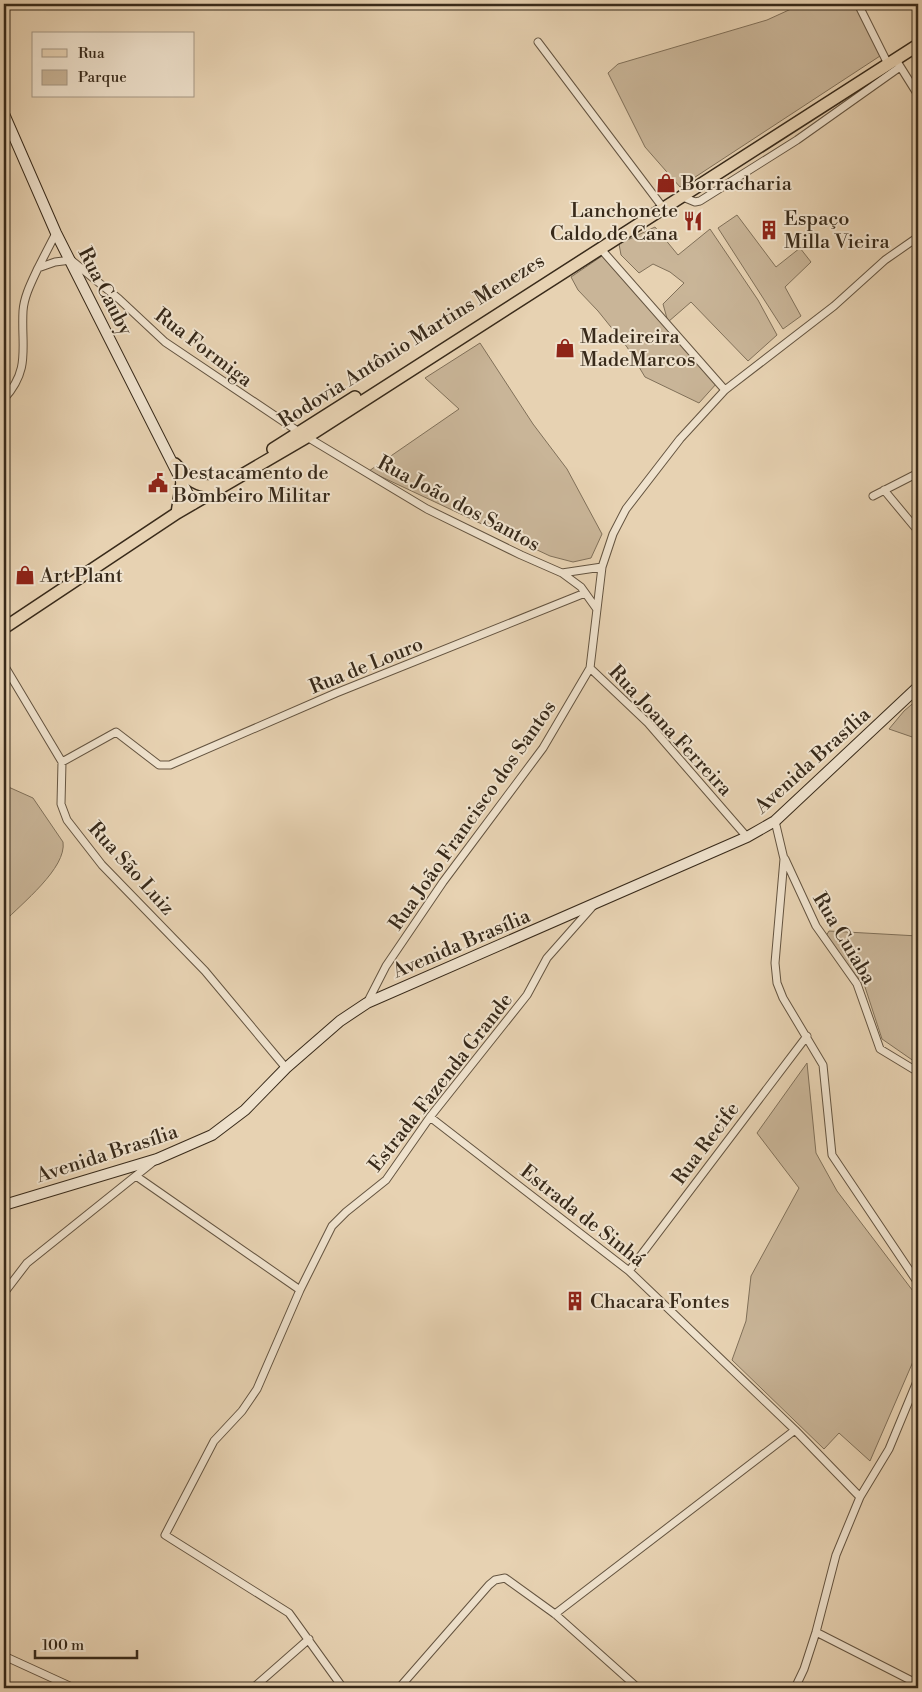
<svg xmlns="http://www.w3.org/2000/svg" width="922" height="1692" viewBox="0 0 922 1692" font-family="'Libre Bodoni',serif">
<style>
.green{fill:#c9b598;stroke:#807059}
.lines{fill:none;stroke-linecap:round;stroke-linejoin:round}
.street-casing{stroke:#645440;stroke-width:9}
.secondary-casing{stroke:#382a1a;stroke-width:12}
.primary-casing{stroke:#382a1a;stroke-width:14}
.street{stroke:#efe2cd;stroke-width:7}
.secondary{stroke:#efe2cd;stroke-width:10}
.primary{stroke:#e7d2b2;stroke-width:11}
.labels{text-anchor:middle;stroke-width:4;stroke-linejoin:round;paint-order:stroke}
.poi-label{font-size:20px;fill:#382a1a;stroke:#efe2cd;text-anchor:start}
.street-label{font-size:20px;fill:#382a1a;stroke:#efe2cd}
</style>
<rect width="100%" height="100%" fill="#e7d2b2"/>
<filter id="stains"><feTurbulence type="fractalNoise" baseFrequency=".004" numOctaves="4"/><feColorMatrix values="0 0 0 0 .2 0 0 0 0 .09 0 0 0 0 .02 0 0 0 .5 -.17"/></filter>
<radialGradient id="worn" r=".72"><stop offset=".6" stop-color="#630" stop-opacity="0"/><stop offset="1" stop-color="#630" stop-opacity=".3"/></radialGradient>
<!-- green -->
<path class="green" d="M802,4H856L880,56L680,187L645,147L608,73L618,64L767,20Z
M737,215L776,267L800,248L811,262L785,287L801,316L783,329L718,228Z
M655,227L678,255L710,229L758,300L777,335L748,361L691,302L668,322L663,304L684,283L670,272L653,264L639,273L621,255L619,244Z
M602,256L717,383L699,403L645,377L627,347L598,311L578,290L571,277Z
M480,343L533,424L567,469L602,534L591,558L573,562L550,556L369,471L459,409L425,378Z
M918,699V739L889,729L904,711Z
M4,785L33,798L63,842C67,868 21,904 4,922Z
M829,931L918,936V1064L882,1039L865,987L826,936Z
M807,1063L816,1153L837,1191L916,1295L915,1357L870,1461L839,1433L824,1449L732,1360L746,1321L751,1276L799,1188L757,1133Z"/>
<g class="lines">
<defs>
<path id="street" d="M858,4L887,62
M538,42L661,205
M898,63L918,95
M683,197L695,202L700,201L797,140L900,67
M600,248L725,390
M38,268L56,233
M4,399C31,369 21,348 23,311C24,296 32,281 38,268L55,262L71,260L119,299L165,342L299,432
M307,437L427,509L521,555L562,573L602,567
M884,490L918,531
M873,496L918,473
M562,573L581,587L596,608
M4,665L62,762L61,804L67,820L102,865L205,971L286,1068
M590,668L648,723L747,837
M62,762L116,732L159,765H170L336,693L585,593
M775,821L784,859L775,963L777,983L783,998L823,1065L832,1155L918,1283
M785,859L816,926L857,984L880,1049L918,1072
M367,1003L386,966L443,882L543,748L590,668L602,567L613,534L626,509L680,439L725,390L834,306L885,260L918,237
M430,1117L629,1271L795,1430L860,1497
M136,1176L300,1290
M629,1271L807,1036
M4,1293L27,1263L153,1162
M555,1614L795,1430
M816,1632L918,1684
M4,1656L74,1688
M253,1688L309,1639
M343,1688L289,1613L165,1535L214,1441L242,1411L257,1389L300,1290L332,1226L346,1212L386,1180L430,1117L527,995L547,958L593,906
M399,1688L489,1585L495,1580L505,1578L555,1614L638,1688
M795,1688L804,1669L816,1632L836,1555L860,1497L889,1449L918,1379"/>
<path id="secondary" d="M4,114L56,233L193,504
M4,1205L157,1159L212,1135L245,1110L286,1068L340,1021L367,1003L747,837L775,821L918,687"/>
<path id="primary" d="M273,449L355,397
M175,464C187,477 199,491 219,484
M177,513L182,482
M4,628L177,513L307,437L918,45"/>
</defs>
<!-- street casing -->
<use href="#street" class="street-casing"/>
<!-- secondary casing -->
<use href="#secondary" class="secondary-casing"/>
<!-- primary casing -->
<use href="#primary" class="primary-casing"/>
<!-- street -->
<use href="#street" class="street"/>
<!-- secondary -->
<use href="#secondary" class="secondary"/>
<!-- primary -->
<use href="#primary" class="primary"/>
</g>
<!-- icons -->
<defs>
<symbol id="shop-bare" viewBox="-9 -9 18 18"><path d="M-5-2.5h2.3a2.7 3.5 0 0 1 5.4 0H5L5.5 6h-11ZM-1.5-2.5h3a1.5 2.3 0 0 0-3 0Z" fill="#8f2418" stroke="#efe2cd" stroke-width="2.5" paint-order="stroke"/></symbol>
<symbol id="restaurant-bare" viewBox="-9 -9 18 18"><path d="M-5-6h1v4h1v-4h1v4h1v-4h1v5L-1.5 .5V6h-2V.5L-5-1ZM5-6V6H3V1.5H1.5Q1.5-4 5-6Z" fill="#8f2418" stroke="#efe2cd" stroke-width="2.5" paint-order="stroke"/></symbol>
<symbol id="building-bare" viewBox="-9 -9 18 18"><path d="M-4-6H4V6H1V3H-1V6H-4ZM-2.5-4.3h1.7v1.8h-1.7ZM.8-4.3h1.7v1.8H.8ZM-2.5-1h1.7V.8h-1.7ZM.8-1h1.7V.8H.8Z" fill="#8f2418" stroke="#efe2cd" stroke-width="2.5" paint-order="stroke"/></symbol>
<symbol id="civic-bare" viewBox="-9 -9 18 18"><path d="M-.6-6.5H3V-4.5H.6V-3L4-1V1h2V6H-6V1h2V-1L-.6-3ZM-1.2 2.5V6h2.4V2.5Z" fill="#8f2418" stroke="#efe2cd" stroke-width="2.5" paint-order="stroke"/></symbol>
</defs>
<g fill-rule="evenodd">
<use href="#shop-bare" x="652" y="169" width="28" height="28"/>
<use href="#restaurant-bare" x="679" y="207" width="28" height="28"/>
<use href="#building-bare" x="755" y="216" width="28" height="28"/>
<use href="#shop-bare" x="551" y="334" width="28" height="28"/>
<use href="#civic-bare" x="144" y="469" width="28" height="28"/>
<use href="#shop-bare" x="11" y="561" width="28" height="28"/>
<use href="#building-bare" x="561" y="1287" width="28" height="28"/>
</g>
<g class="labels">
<!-- poi labels -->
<g class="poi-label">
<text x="681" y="190">Borracharia</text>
<text x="678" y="217" text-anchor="end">Lanchonete<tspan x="678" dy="23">Caldo de Cana</tspan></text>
<text x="784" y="225">Espaço<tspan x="784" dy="23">Milla Vieira</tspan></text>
<text x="580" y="343">Madeireira<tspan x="580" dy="23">MadeMarcos</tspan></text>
<text x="173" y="479">Destacamento de<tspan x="173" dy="23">Bombeiro Militar</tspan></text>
<text x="40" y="582">Art Plant</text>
<text x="590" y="1308">Chacara Fontes</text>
</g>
<!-- street labels -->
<g class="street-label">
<text transform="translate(106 291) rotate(63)" y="7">Rua Cauby</text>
<text transform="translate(411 340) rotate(-32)" y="7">Rodovia Antônio Martins Menezes</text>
<text transform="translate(204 347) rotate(37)" y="7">Rua Formiga</text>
<text transform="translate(459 503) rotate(28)" y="7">Rua João dos Santos</text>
<text transform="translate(366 665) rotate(-22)" y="7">Rua de Louro</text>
<text transform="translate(671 730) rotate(47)" y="7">Rua Joana Ferreira</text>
<text transform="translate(812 760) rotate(-42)" y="7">Avenida Brasília</text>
<text transform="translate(472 815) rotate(-55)" y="7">Rua João Francisco dos Santos</text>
<text transform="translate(132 868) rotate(48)" y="7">Rua São Luiz</text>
<text transform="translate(845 938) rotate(59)" y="7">Rua Cuiaba</text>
<text transform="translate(461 943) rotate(-23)" y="7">Avenida Brasília</text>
<text transform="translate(440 1082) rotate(-52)" y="7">Estrada Fazenda Grande</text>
<text transform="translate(705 1143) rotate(-53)" y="7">Rua Recife</text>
<text transform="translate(107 1153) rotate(-18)" y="7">Avenida Brasília</text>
<text transform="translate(583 1215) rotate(38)" y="7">Estrada de Sinhá</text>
</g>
</g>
<!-- margin -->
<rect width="922" height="1692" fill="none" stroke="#e7d2b2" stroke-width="20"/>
<rect x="5" y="5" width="912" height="1682" fill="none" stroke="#382a1a" stroke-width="2.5"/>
<rect x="10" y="10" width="902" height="1672" fill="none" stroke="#382a1a"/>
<!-- legend -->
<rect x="32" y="32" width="162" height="65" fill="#efe2cd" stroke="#a69885"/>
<rect x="42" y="49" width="25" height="8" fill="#e7d2b2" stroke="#a69885"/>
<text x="78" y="58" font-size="15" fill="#382a1a">Rua</text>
<rect x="42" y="70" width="25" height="15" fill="#c9b598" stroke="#a69885"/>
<text x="78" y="82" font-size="15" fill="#382a1a">Parque</text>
<!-- scale -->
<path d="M35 1650v8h102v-8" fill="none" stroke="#382a1a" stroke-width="2.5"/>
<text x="42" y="1650" font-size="15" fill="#382a1a" stroke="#efe2cd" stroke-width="4" paint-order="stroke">100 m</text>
<rect width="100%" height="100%" filter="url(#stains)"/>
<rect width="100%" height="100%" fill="url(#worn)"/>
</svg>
